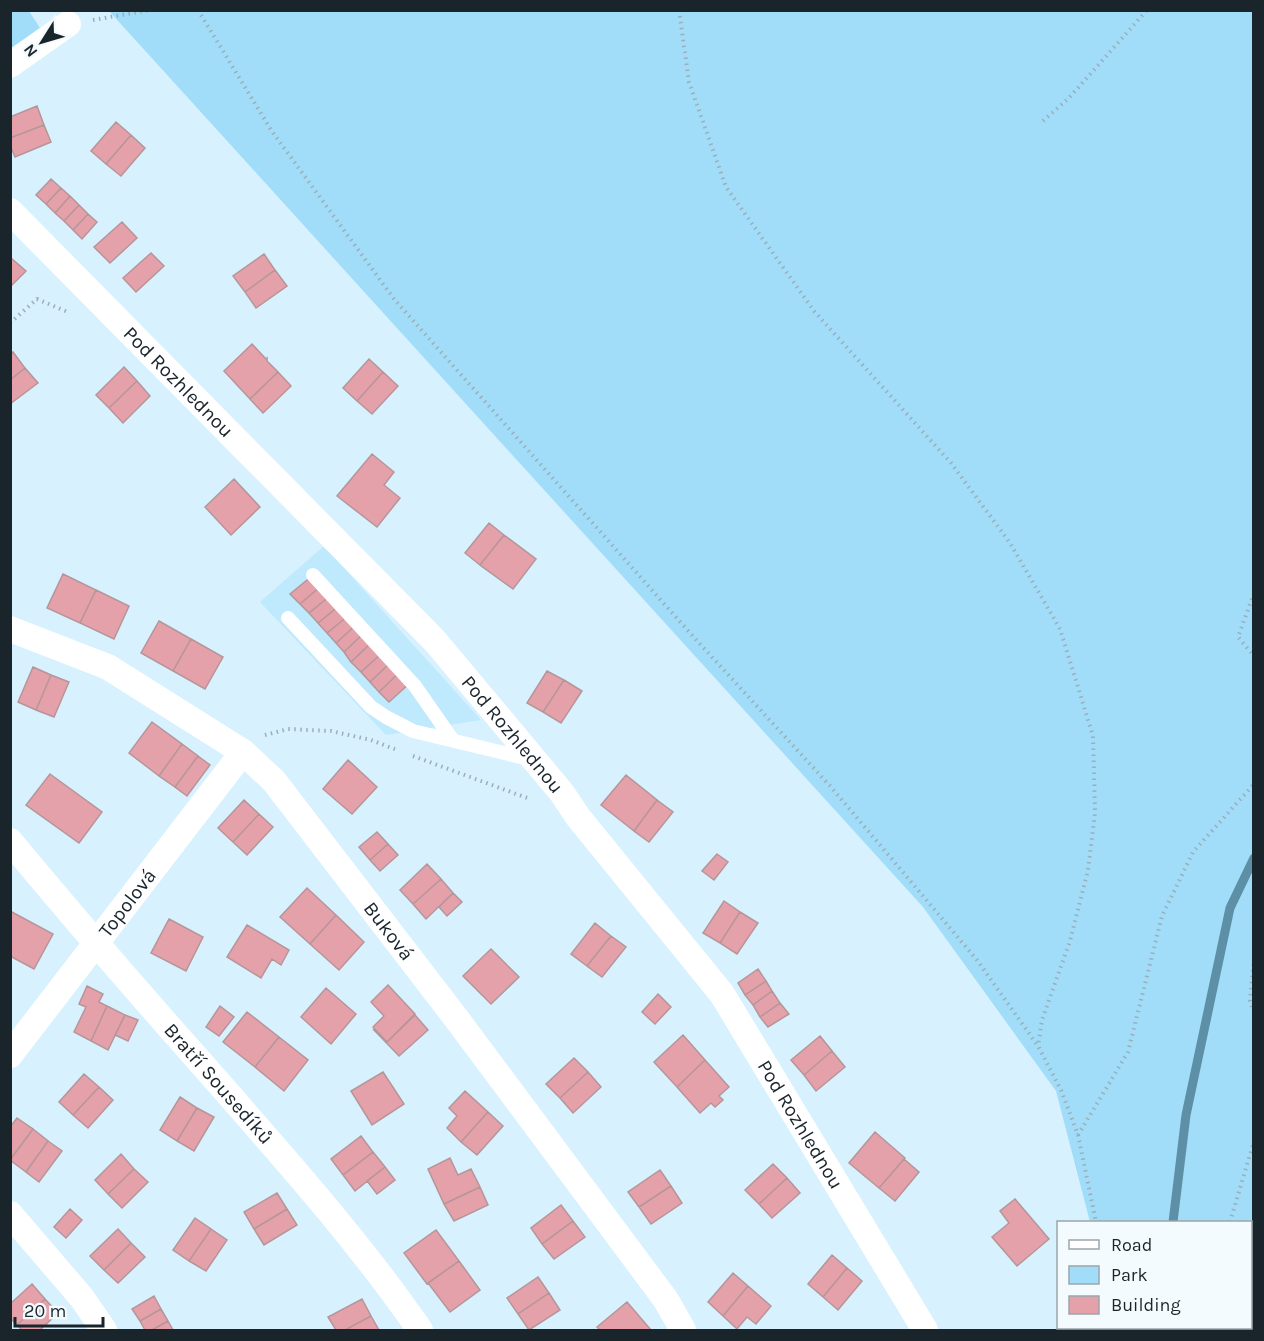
<svg xmlns="http://www.w3.org/2000/svg" width="1264" height="1341" viewBox="0 0 1264 1341" font-family="Karla,sans-serif">
<style>
.built{fill:#bfe9fc}
.green{fill:#a1ddf9}
.lines{fill:none;stroke-linecap:round;stroke-linejoin:round}
.stream{stroke:#5d8fa6;stroke-width:9}
.building{fill:#e4a1aa;stroke:#b69599;stroke-width:1.5}
.path{stroke:#9aafba;stroke-width:4;stroke-dasharray:1.5 4.5;stroke-linecap:butt}
.lane{stroke:#fff;stroke-width:14}
.street{stroke:#fff;stroke-width:26}
.labels{text-anchor:middle;stroke-width:4.5;stroke-linejoin:round;paint-order:stroke}
.street-label{font-size:20px;fill:#19252b;stroke:#f4fbfe}
</style>
<rect width="100%" height="100%" fill="#d7f1fe"/>
<!-- built -->
<path class="built" d="M324,546L481,720L386,735L260,602Z"/>
<!-- green -->
<path class="green" d="M11,11H29L40,28L11,48Z
M109,11H1253V1330H1106V1328H1250V1222H1090L1056,1091L923,907Z"/>
<g class="lines">
<!-- stream -->
<path class="stream" d="M1173,1222L1186,1115L1230,908L1254,858
M1160,1330L1161,1328"/>
</g>
<!-- building -->
<path class="building" d="M37,106L44,125L10,138V117Z
M116,122L131,135L106,164L91,151Z
M44,125L51,142L15,157L10,145V138Z
M131,135L145,148L121,176L106,164Z
M51,179L61,188L46,204L36,195Z
M61,188L70,196L55,213L46,204Z
M70,196L79,205L64,221L55,213Z
M79,205L88,214L73,230L64,221Z
M88,214L97,222L82,239L73,230Z
M122,222L137,238L110,263L94,247Z
M151,253L164,266L136,292L123,278Z
M264,254L275,270L245,292L233,276Z
M11,258L26,271L10,287V259Z
M275,270L287,286L256,308L245,292Z
M252,344L266,359L267,358V361L278,372L250,399L224,371Z
M13,352L25,368L10,380V355Z
M369,359L383,372L357,401L343,388Z
M124,367L137,381L109,408L96,395Z
M25,368L38,383L10,404V380Z
M278,372L291,386L263,413L250,399Z
M383,372L398,386L372,414L357,401Z
M137,381L150,396L123,423L109,408Z
M372,454L394,472L384,485L400,498L377,527L337,496Z
M234,479L260,507L231,535L205,507Z
M489,523L504,535L480,565L465,553Z
M504,535L536,559L513,589L480,565Z
M63,574L96,590L80,623L47,608Z
M312,576L321,586L300,604L290,594Z
M321,586L330,596L309,613L300,604Z
M96,590L129,606L114,639L80,623Z
M330,596L339,606L318,623L309,613Z
M339,606L348,616L327,633L318,623Z
M348,616L356,625L336,643L327,633Z
M159,621L191,639L173,671L141,653Z
M356,625L364,633L344,652L336,643Z
M364,633L372,642L351,662L344,652Z
M191,639L223,657L205,689L173,671Z
M372,642L382,653L361,672L351,662Z
M382,653L391,662L370,682L361,672Z
M391,662L400,672L379,692L370,682Z
M33,667L51,675L36,710L18,702Z
M547,671L564,680L543,712L527,703Z
M400,672L410,683L389,702L379,692Z
M51,675L69,682L54,717L36,710Z
M564,680L582,691L561,723L543,712Z
M152,722L182,744L159,776L129,753Z
M182,744L198,756L175,787L159,776Z
M198,756L210,765L187,796L175,787Z
M348,760L377,787L352,814L323,789Z
M50,774L102,812L79,843L26,805Z
M626,775L657,800L634,831L601,805Z
M244,800L259,814L233,842L218,828Z
M657,800L673,812L649,842L634,831Z
M259,814L273,827L247,855L233,842Z
M377,832L388,844L370,860L359,847Z
M388,844L398,855L380,871L370,860Z
M717,854L728,862L714,880L702,871Z
M427,864L441,879L413,904L400,890Z
M441,879L453,893L426,919L413,904Z
M307,888L336,915L310,944L280,917Z
M453,893L462,902L447,916L439,907Z
M724,901L740,912L720,943L703,933Z
M10,911L53,934L34,969L10,956Z
M740,912L758,923L737,954L720,943Z
M336,915L364,942L339,970L310,944Z
M169,919L203,937L186,971L151,953Z
M595,923L611,936L587,966L571,954Z
M247,925L289,950L281,965L272,959L261,978L227,957Z
M611,936L626,947L602,977L587,966Z
M491,949L519,977L491,1004L463,976Z
M758,969L766,981L745,995L738,983Z
M766,981L772,991L753,1005L745,995Z
M388,985L415,1014L387,1042L373,1027L384,1016L371,1002Z
M87,986L103,994L99,1002L107,1006L91,1041L74,1032L86,1007L79,1004Z
M326,988L356,1014L331,1044L301,1017Z
M772,991L780,1003L760,1017L753,1005Z
M658,994L671,1007L655,1024L642,1012Z
M780,1003L789,1014L768,1027L760,1017Z
M107,1006L125,1015L108,1050L91,1041Z
M220,1006L234,1017L219,1036L206,1027Z
M247,1012L279,1037L255,1067L223,1042Z
M125,1015L138,1020L128,1041L115,1035Z
M415,1015L428,1030L399,1056L373,1029L387,1042Z
M683,1035L705,1060L677,1087L654,1062Z
M820,1036L832,1051L804,1075L791,1060Z
M279,1037L308,1060L284,1091L255,1067Z
M832,1051L845,1067L816,1091L804,1075Z
M574,1058L588,1072L560,1098L546,1084Z
M705,1060L729,1087L719,1096L723,1100L715,1107L711,1103L700,1113L677,1087Z
M383,1072L404,1104L372,1125L351,1091Z
M588,1072L601,1087L573,1113L560,1098Z
M84,1074L99,1087L73,1115L59,1102Z
M99,1087L113,1100L88,1128L73,1115Z
M465,1091L488,1112L461,1142L447,1128L457,1116L449,1108Z
M180,1097L197,1108L177,1141L160,1130Z
M197,1108L214,1117L194,1151L177,1141Z
M488,1112L503,1126L477,1155L461,1142Z
M17,1118L33,1129L10,1160V1127Z
M33,1129L48,1141L26,1172L10,1160Z
M875,1132L905,1158L879,1188L849,1163Z
M361,1136L373,1152L343,1175L331,1159Z
M48,1141L62,1151L39,1182L26,1172Z
M373,1152L385,1167L355,1191L343,1175Z
M121,1154L134,1169L108,1194L95,1180Z
M450,1158L458,1175L471,1169L480,1187L444,1204L428,1169Z
M904,1159L919,1172L895,1201L879,1188Z
M773,1164L787,1178L759,1204L745,1190Z
M385,1167L395,1180L377,1194L367,1181Z
M134,1169L148,1182L122,1208L108,1194Z
M660,1170L671,1186L639,1207L628,1192Z
M787,1178L800,1193L772,1218L759,1204Z
M671,1186L682,1203L651,1224L639,1207Z
M480,1187L488,1205L454,1221L444,1204Z
M277,1193L287,1209L254,1229L244,1212Z
M1015,1199L1049,1239L1017,1266L992,1237L1009,1223L1000,1211Z
M561,1205L573,1221L542,1244L531,1228Z
M70,1209L82,1220L66,1238L54,1227Z
M287,1209L297,1225L264,1245L254,1229Z
M195,1218L211,1229L189,1261L173,1250Z
M573,1221L585,1237L554,1259L542,1244Z
M118,1229L131,1243L104,1270L90,1256Z
M211,1229L227,1240L206,1271L189,1261Z
M436,1230L459,1261L427,1284L404,1253Z
M131,1243L145,1257L118,1283L104,1270Z
M832,1255L847,1268L823,1297L808,1284Z
M459,1261L480,1290L450,1312L428,1283Z
M847,1268L862,1281L838,1310L823,1297Z
M733,1273L748,1286L723,1316L708,1302Z
M538,1277L549,1293L518,1314L507,1298Z
M32,1284L45,1299L17,1325L10,1318V1304Z
M748,1286L771,1306L756,1324L747,1317L737,1329L723,1316Z
M549,1293L560,1310L529,1330L518,1314Z
M154,1296L161,1309L140,1321L132,1309Z
M45,1299L58,1313L40,1330H22L17,1325Z
M362,1299L371,1316L345,1330H336L328,1317Z
M627,1302L651,1330H600L597,1327Z
M161,1309L168,1321L152,1330H145L140,1321Z
M371,1316L379,1330H345Z
M168,1321L173,1330H152Z"/>
<g class="lines">
<!-- path -->
<path class="path" d="M198,10L271,130L394,299L690,633L831,787L977,960L1038,1046L1061,1090L1078,1135L1096,1222
M679,10L689,82L726,187L814,311L951,463L1010,543L1060,629L1093,736L1095,813L1088,870L1070,941L1042,1020L1038,1046
M93,20L150,10
M1043,121L1069,98L1147,10
M10,323L37,299L70,313
M1254,593L1238,637L1254,656
M265,735L288,729L331,731L371,740L397,750
M413,756L530,799
M1254,958L1250,1001L1254,1013
M1078,1135L1128,1052L1162,916L1193,852L1254,784
M1230,1222L1254,1141
M1112,1330V1328
M1207,1330L1208,1328"/>
<!-- lane -->
<path class="lane" d="M313,575L415,686L452,739
M288,618L371,707L386,717L413,731L529,759"/>
<!-- street -->
<g class="street">
<path d="M10,65L68,24"/>
<path id="s1" d="M10,211L435,641L562,793L578,817L722,994L925,1330"/>
<path id="s2" d="M10,629L108,667L243,752L274,781L459,1022L666,1300L683,1330"/>
<path id="s3" d="M10,841C73,917 137,991 202,1064C278,1151 355,1236 420,1330"/>
<path id="s4" d="M10,1055L243,752"/>
<path d="M10,1214L82,1298L104,1330"/>
</g>
</g>
<g class="labels">
<!-- street labels -->
<g class="street-label">
<text dy="7" stroke="none"><textPath href="#s1" startOffset="240">Pod Rozhlednou</textPath></text>
<text dy="7" stroke="none"><textPath href="#s1" startOffset="726">Pod Rozhlednou</textPath></text>
<text dy="7" stroke="none"><textPath href="#s4" startOffset="192">Topolová</textPath></text>
<text dy="7" stroke="none"><textPath href="#s2" startOffset="496">Buková</textPath></text>
<text dy="7" stroke="none"><textPath href="#s3" startOffset="320">Bratří Sousedíků</textPath></text>
<text dy="7" stroke="none"><textPath href="#s1" startOffset="1212">Pod Rozhlednou</textPath></text>
</g>
</g>
<!-- border -->
<rect width="1264" height="1341" fill="none" stroke="#19252b" stroke-width="24"/>
<!-- legend -->
<rect x="1057" y="1221" width="195" height="108" fill="#f4fbfe" stroke="#9ca5aa" stroke-width="1.5"/>
<rect x="1069" y="1240" width="30" height="9" fill="#ffffff" stroke="#9ca5aa" stroke-width="1.5"/>
<text x="1111" y="1251" font-size="18" fill="#19252b">Road</text>
<rect x="1069" y="1266" width="30" height="18" fill="#a1ddf9" stroke="#9ca5aa" stroke-width="1.5"/>
<text x="1111" y="1281" font-size="18" fill="#19252b">Park</text>
<rect x="1069" y="1296" width="30" height="18" fill="#e4a1aa" stroke="#9ca5aa" stroke-width="1.5"/>
<text x="1111" y="1311" font-size="18" fill="#19252b">Building</text>
<!-- north arrow -->
<g transform="translate(42 42) rotate(233)" stroke="#f4fbfe" stroke-width="4.5" paint-order="stroke">
<path d="M0-4.5L10 22L0 15L-10 22Z" fill="#19252b"/>
<text y="-9" font-size="16" font-weight="bold" text-anchor="middle" fill="#19252b">N</text>
</g>
<!-- scale -->
<path d="M15 1317v9h88v-9" fill="none" stroke="#19252b" stroke-width="3"/>
<text x="24" y="1317" font-size="18" fill="#19252b" stroke="#f4fbfe" stroke-width="4.5" paint-order="stroke">20 m</text>
</svg>
